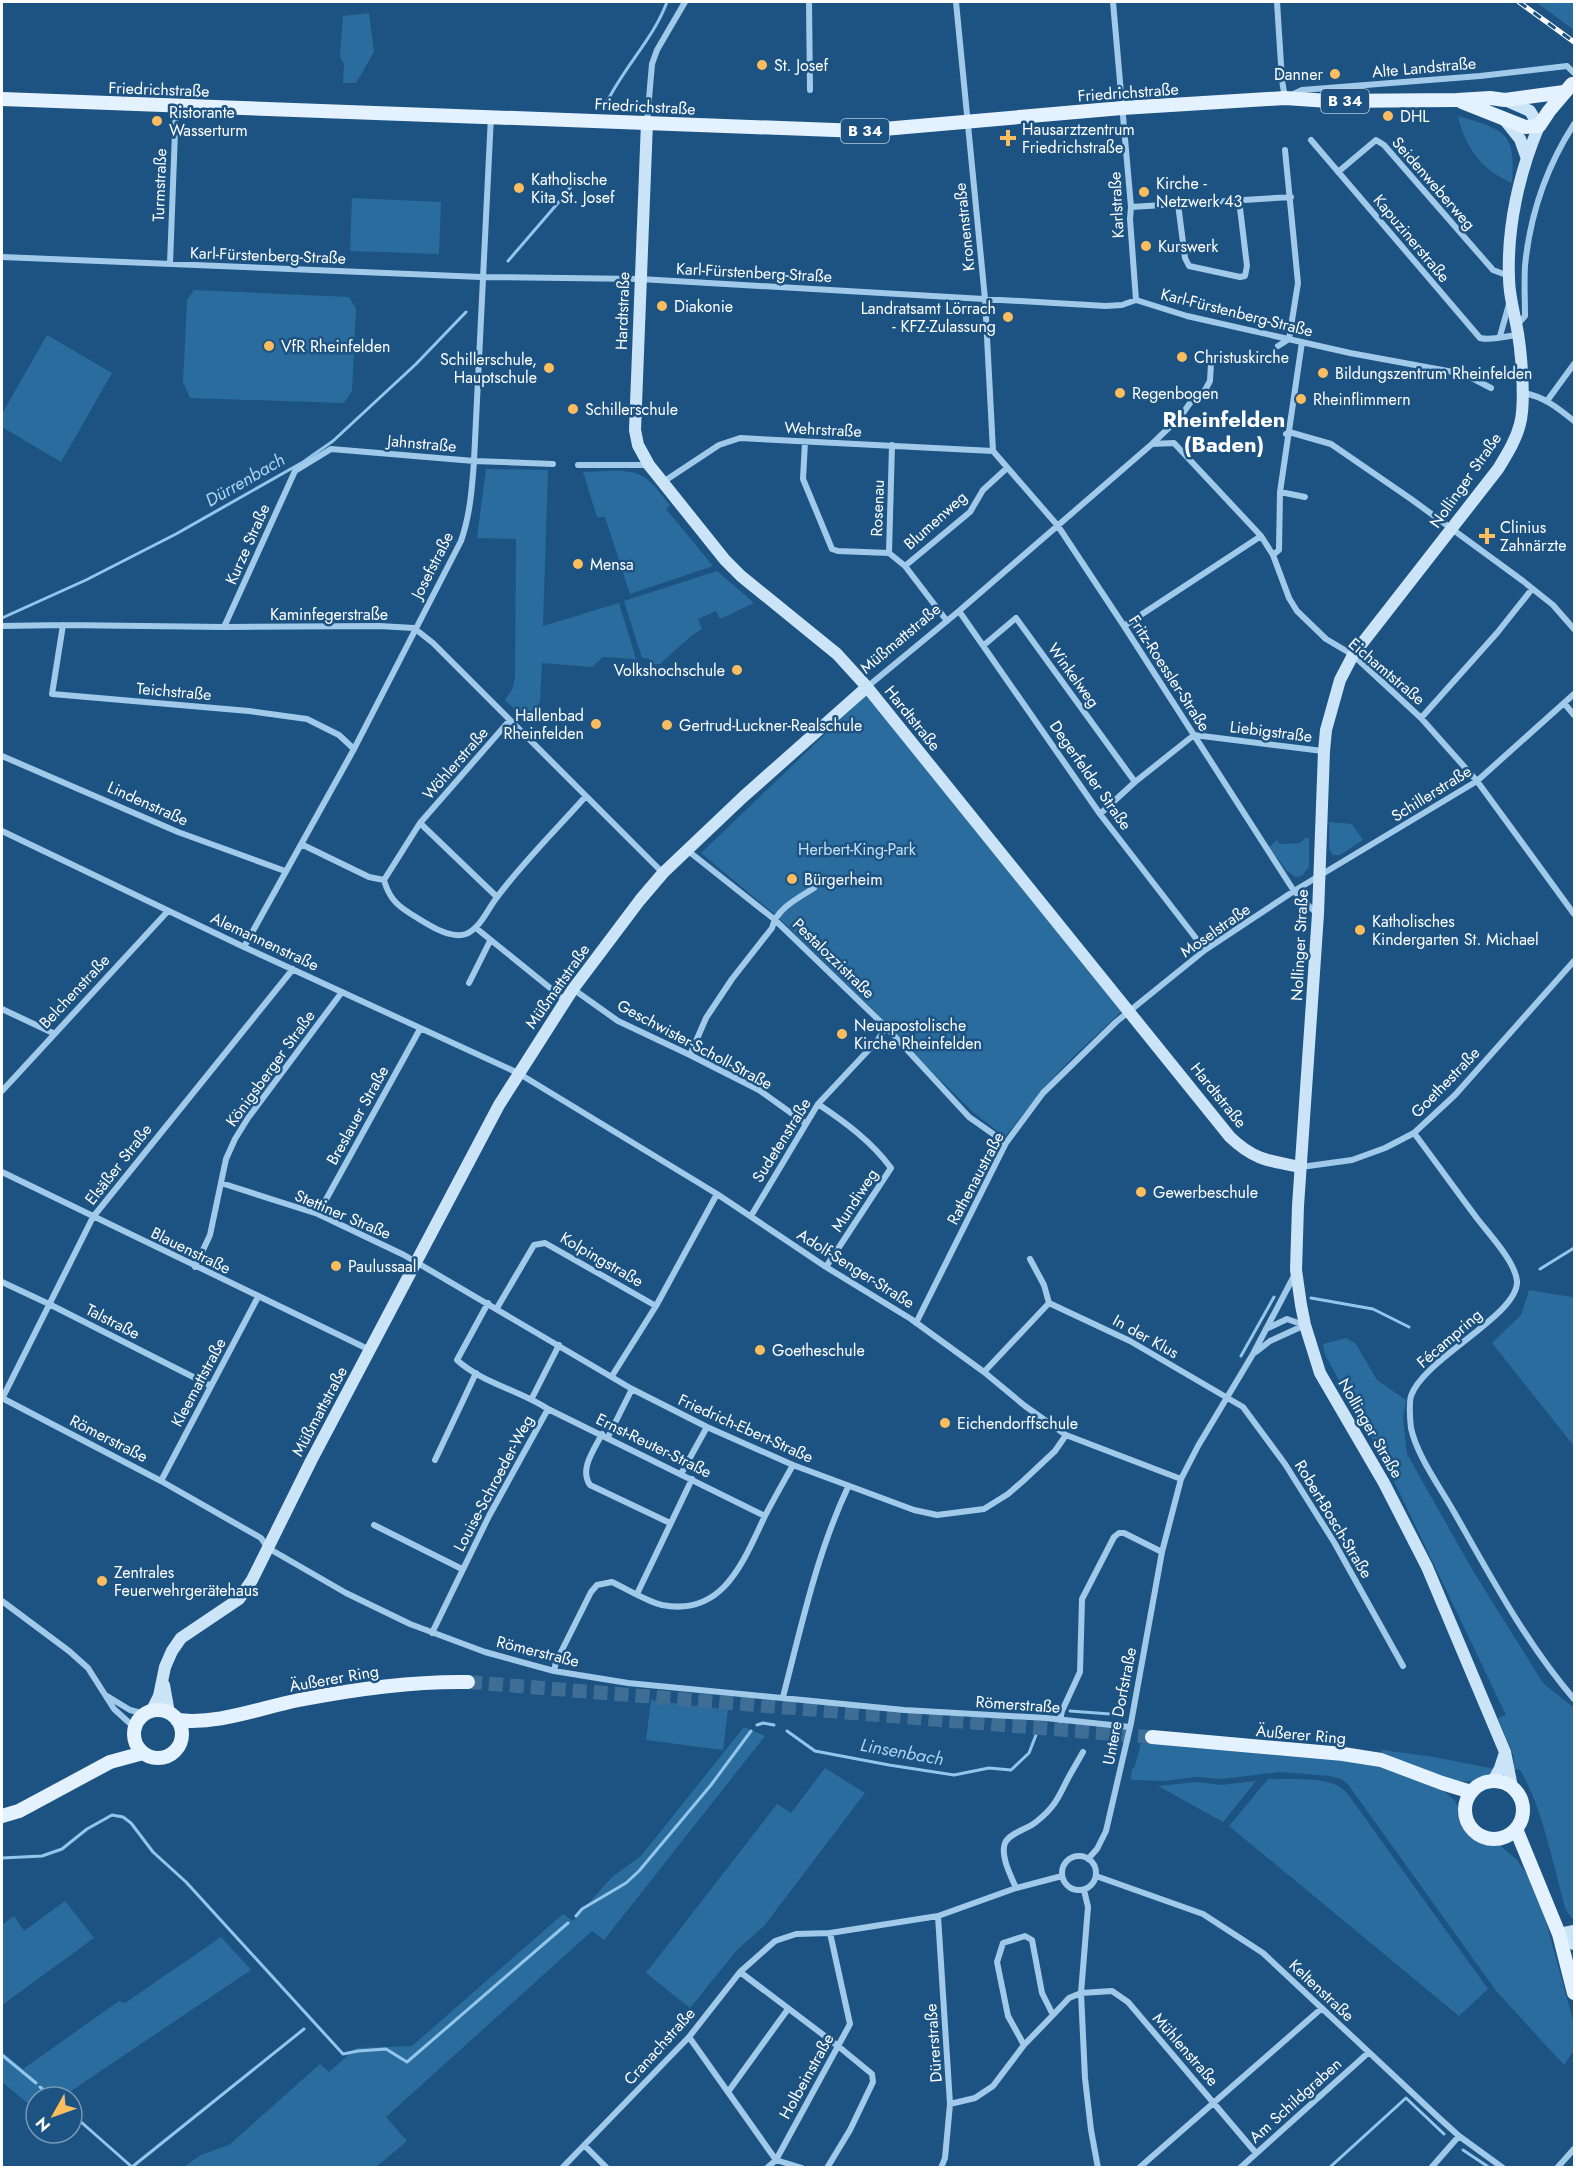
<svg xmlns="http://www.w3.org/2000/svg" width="1576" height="2169" viewBox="0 0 1576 2169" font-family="Jost,sans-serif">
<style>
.green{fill:#2b6c9f}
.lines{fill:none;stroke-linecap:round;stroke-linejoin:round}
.stream{stroke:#94c6ec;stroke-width:3}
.primary-tunnel{stroke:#3e6d95;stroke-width:14;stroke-dasharray:14 7;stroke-linecap:butt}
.street{stroke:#a1caea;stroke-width:6}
.secondary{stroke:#cce4f7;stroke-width:12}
.primary{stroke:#e4f1fe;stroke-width:14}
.rail-casing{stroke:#fff;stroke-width:5}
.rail{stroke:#1c5382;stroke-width:3;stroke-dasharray:9;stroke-linecap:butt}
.poi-dot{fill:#fbbd5e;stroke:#1c5382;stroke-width:2}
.labels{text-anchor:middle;stroke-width:5;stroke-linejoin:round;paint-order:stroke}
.shield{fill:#1c5382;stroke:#bbcbda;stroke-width:1.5}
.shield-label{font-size:15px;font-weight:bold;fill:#fff}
.poi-label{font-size:16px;fill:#fff;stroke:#1c5382;text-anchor:start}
.street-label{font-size:16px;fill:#fff;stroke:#1c5382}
.park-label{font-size:16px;fill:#c5e1f7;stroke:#1c5382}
.water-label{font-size:18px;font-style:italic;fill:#acd3f2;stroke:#1c5382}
.district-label{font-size:22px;font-weight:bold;fill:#fff;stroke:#1c5382}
</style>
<rect width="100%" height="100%" fill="#1c5382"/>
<!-- green -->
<path class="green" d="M1536,2H1574V30Z
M369,13L374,52L356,83H343L344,64L340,57L343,16Z
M1458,116C1504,130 1516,131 1512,183C1482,170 1465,148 1458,116Z
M352,198L441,202L439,254L350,251Z
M194,290L349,297L356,309L352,391L344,403L190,398L183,382L187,300Z
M47,335L112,373L61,462L2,427V414Z
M486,469L548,470L543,626L619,603L636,659L603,657L592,667L542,663L540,702L525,720L505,700L513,688L515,677L516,539L477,538Z
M583,472C601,472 628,467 644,477C654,484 662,496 670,505L666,509L713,566L630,594L605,517H597Z
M717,571L754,603L720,619L716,611L698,619L702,629L691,636L660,664H650V659L642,658L624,601Z
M867,694L1123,1010L1075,1055L1041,1091L1005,1137L973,1112L923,1063L888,1024L779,918L701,853Z
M1329,822L1352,824L1363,840L1340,855H1333L1329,849Z
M1305,838H1309V867L1302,876L1296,877L1287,871L1269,847L1277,840L1280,844L1300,843Z
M1529,1290L1572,1297L1574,1301V1446L1492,1343L1521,1315Z
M1346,1338L1356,1344L1377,1380L1406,1400L1403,1418L1407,1454L1473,1571L1543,1683L1574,1708V1921L1566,1910C1554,1869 1542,1805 1520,1770L1513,1769L1514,1757L1498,1718L1506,1715L1383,1458L1325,1355L1323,1344Z
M651,1700L728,1710L723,1750L646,1740Z
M744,1727L765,1736L604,1940L592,1931L386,2117L407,2141L376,2167H183L201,2155L229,2145L320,2064L329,2072L356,2048L412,2046L563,1914L573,1921L612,1877L641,1856Z
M1141,1743L1356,1762L1384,1767L1415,1777L1444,1791L1455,1801L1471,1832L1489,1843L1498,1844L1517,1860L1528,1876L1545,1918L1574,2024V2054L1572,2053L1564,2065L1497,1992L1347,1783L1341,1779L1330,1776L1280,1772L1221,1779L1197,1777L1164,1781L1131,1780L1132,1768L1134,1769Z
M1382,1750L1434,1757L1495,1769C1485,1780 1473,1783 1458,1781L1381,1755Z
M825,1768L865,1793L764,1926L737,1950L690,2008L646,1973L777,1804L791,1813Z
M1268,1779C1290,1780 1332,1775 1347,1793L1488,1989L1459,2016L1229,1826Z
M1256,1781L1223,1822L1158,1786L1197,1782L1221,1785Z
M65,1901L94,1938L2,2005V1925L14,1916L24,1931Z
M221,1937L251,1970L62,2097H36V2110L2,2082V2052L23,2069L119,2001L125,2003Z"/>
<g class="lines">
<!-- stream -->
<path class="stream" d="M604,108C621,70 653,40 667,2
M508,261L564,196L578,177
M2,618L86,580L176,534L303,462L333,441L416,364L466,312
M1540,1269L1574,1248
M1311,1298L1373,1309L1409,1327
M1241,1356L1274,1297
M1042,1708L1054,1709
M1070,1711L1110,1714
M757,1725L763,1723L774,1725
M787,1731L815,1751L889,1765L954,1775L989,1768L1011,1770L1029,1753L1036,1735
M2,1858L42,1856L62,1849L87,1829L112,1815L123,1817L131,1823L153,1852L186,1882L343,2054L358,2051L386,2049L407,2062L568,1923
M576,1916L582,1909L626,1883L639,1871L711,1785L751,1731
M2,2055L36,2083
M40,2087L52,2097
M72,2114L132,2167L304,2029
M1463,2150L1490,2168
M1329,2168L1406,2098L1444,2134"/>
<!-- primary-tunnel -->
<path class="primary-tunnel" d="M468,1682L1152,1737"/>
<!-- street -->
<path class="street" d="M809,2L810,90
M956,2L985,299L993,451
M1113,2L1131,207L1130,219L1136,300
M1277,2L1282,80L1285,98L1302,90L1480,76L1567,66L1574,73
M647,122L652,64L657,50L685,2
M1311,140L1480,338C1493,341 1504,336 1518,335
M1338,172L1376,140L1384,145L1493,270L1509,276
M1178,204L1185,258L1189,266L1240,277L1245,276L1247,266L1239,200
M1131,207L1291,197
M2,257L481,277L640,279L1106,306L1122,305L1136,300L1187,316L1350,353L1464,374L1491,388
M170,264L176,106
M1517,325L1525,316C1525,300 1524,282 1525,266C1530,214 1547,166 1574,124
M1500,336L1509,304
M1278,346L1289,339L1298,283L1285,150
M1523,393C1543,396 1558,408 1574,421
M1547,401L1574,364
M1286,434L1289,432L1331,444L1411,499L1523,581L1553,605L1574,629
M805,442L803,479L832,549L838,551L889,553
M1152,444L1174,443L1261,536L1273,555L1289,598L1297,611L1326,639L1353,655L1421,718L1477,781L1574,914
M892,445L889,553L905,566L947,621
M993,451L1058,526L1124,626L1294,891L1317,914
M578,465H649
M663,482L719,445L740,438L993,451
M1280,492L1305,497
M1273,555L1279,550L1280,492L1302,342
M905,566L970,512L983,490L1007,468
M959,611L1100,814L1205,950
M63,625L52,694L249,711L307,719L339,735L354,749
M2,626L63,625L224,627L379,626L414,628L433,643L663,873
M1124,626L1261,536
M224,627L295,471L331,449L474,461L553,464
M984,645L1016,618L1135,782
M867,687L959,611L1152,444L1181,416L1190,403L1205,390L1210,381L1211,363
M1564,703L1574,715
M1421,718L1497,633L1532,589
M510,720L420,823L384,880C390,902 401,908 419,919C432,927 451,939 466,934C480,928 487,911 495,900C520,865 557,829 586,796
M2,756L178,832L285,871
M1100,814L1135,782L1194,735L1323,751
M420,823L497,897
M2,831L244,947L518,1073L717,1194L826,1267L911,1319L984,1372L1025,1406L1066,1435L1181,1479
M301,844L369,877L384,880
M687,850L774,919L886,1027L969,1117L1006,1143
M476,928L565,1000
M244,947L354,749L461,541C470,515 472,489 474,461L491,116
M469,983L490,941
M573,989L618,1021L690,1055L759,1090L805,1123
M2,1009L53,1033
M690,1055L706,1018L732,979L772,928C776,909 798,898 814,888
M2,1091L168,911
M818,1104C845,1122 872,1142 891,1168L826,1267
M1414,1133C1435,1161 1455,1189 1476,1217C1488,1233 1515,1261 1517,1281C1519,1315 1423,1359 1411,1396C1409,1403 1410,1420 1411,1428C1417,1456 1440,1487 1454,1512C1491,1577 1526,1643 1574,1699
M1301,1167L1352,1160L1385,1148L1414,1133L1455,1095L1574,961
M2,1172L370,1350
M221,1183L318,1214L404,1255L632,1389L707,1427L793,1465L914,1510L937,1515L984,1509L1008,1494L1023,1481L1055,1451L1066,1435
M318,1214L420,1029
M751,1216L818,1104L877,1041L886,1027
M1030,1259L1044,1285L1049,1303
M195,1267L210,1235L226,1159L235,1139L248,1118L342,992
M2,1282L49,1304L211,1386
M488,1303L457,1360C482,1383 519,1390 548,1409L765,1516
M497,1308L534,1245L545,1243L656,1306
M916,1323L1006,1143L1043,1093L1116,1022L1205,950L1294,891L1477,781L1574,694
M1266,1329L1287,1319L1304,1325
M1256,1352L1270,1341L1305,1325
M984,1372L1049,1303L1130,1341L1243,1407L1285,1464L1334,1542L1403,1666
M612,1376L656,1306L717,1194
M2,1398L161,1481L261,1538L268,1548L346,1593L410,1624L485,1652L554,1671L628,1683L904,1710L1046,1718L1130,1727
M532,1398L559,1345
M2,1399L93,1217L293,969
M602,1434C594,1450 579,1469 590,1485L670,1523
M608,1437L632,1389
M435,1460L476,1373
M681,1474L707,1427
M161,1481L258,1297
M374,1525L462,1569
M637,1594L692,1479
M2,1601L69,1651L88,1668L114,1709L135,1728
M432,1633L489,1516L548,1409
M554,1671L556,1662L591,1592L597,1585L612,1582C627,1589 646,1601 662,1605C723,1617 743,1562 764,1518C773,1500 783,1483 793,1465
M107,1696L130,1710L145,1714
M783,1697C801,1627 817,1553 848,1487
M1060,1720L1062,1711L1080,1672L1082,1599L1114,1537L1119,1533H1124L1162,1552
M1062 1873a17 17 0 1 1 34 0a17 17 0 1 1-34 0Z
M1088,1859L1097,1849L1106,1831L1131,1723L1162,1552L1181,1479L1198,1446L1253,1354L1295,1274
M1096,1876L1203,1914L1263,1953L1438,2117L1459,2136L1503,2168
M1016,1888C1011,1876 1000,1856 1005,1843C1009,1833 1028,1829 1036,1822C1058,1805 1059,1794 1071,1773C1075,1766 1079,1759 1083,1752
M1084,1890L1088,1907L1081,1993L1085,2078L1091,2130L1098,2168
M938,1916L950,2104L945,2158L941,2168
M740,1972L838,2046L872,2074L873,2082L850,2130L827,2168
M689,2037L776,2160L802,2168
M1024,2045L1053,2015
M728,2092L788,2009
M950,2104L975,2098L993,2086L1024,2045L1008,2016L997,1962L1003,1943L1025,1936L1032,1940L1042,1993L1053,2015L1069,1998L1081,1993L1112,1991L1128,2002L1256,2153
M585,2146L607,2168
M562,2168L689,2037L740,1972L775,1941L796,1934L830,1933L938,1916L1016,1888L1062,1876
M767,2168L776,2160L850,2024L830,1933
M1139,2168L1322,2008
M1240,2168L1368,2053
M1431,2168L1459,2136
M1557,2168L1574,2149"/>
<!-- secondary -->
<path class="secondary" d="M1505,100L1530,111L1539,126C1519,173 1507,227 1509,278C1509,294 1513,308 1516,323C1521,346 1526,402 1520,424C1516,440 1507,454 1498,469L1353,655L1340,680L1326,730L1324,751L1318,914L1298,1206L1296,1270L1301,1305L1305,1325L1320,1373L1384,1483L1427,1567L1505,1752L1512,1787
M1504,119L1520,139L1526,156
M647,122L635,430L638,445L649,465L725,560L741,576L837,654L867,687L1230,1137C1254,1160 1269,1161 1301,1167
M164,1685L169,1713
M149,1712L153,1708L159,1696L165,1667L172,1651L181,1638L239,1599L252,1580L311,1461L499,1105L573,989L640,900L663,873L743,797L867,687
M1493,1781L1500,1768L1505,1753
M1574,1931L1559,1934L1567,1942L1574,1944"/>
<!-- primary -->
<path class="primary" d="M2,99L861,131L1122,108L1285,98L1329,101L1457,100L1490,98L1505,100L1564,92
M1462,102L1525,127L1539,126L1549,111L1572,84
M134 1734a24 24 0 1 1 48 0a24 24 0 1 1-48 0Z
M177,1720C218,1725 259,1708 299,1700C355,1689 411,1681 468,1682
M1152,1737L1343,1754L1381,1760L1442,1783L1471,1792
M1465 1810a29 29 0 1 1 58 0a29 29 0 1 1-58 0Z
M2,1816L19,1811L110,1762L143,1753
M1516,1829L1559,1934L1574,1993"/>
<defs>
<path id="rail" d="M1519,2L1574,42"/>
</defs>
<!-- rail casing -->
<use href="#rail" class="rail-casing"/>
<!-- rail -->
<use href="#rail" class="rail"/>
</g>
<!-- markers -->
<g class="poi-dot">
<circle cx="762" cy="65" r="6"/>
<circle cx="1335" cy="74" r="6"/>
<circle cx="1388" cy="116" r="6"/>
<circle cx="157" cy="121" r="6"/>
<path d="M1005 129h6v6h6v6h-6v6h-6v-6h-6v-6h6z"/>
<circle cx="519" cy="188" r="6"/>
<circle cx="1144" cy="192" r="6"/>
<circle cx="1146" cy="246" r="6"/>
<circle cx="662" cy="306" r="6"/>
<circle cx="1008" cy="317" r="6"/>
<circle cx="269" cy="346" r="6"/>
<circle cx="1182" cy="357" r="6"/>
<circle cx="549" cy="368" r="6"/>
<circle cx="1323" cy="373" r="6"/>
<circle cx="1120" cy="393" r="6"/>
<circle cx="1301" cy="399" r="6"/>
<circle cx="573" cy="409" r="6"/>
<path d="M1484 527h6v6h6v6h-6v6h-6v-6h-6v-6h6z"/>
<circle cx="578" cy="564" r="6"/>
<circle cx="737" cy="670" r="6"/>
<circle cx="596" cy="724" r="6"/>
<circle cx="667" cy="725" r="6"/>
<circle cx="792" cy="879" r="6"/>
<circle cx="1360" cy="930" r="6"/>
<circle cx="842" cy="1034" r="6"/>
<circle cx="1141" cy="1192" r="6"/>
<circle cx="336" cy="1266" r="6"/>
<circle cx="760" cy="1350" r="6"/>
<circle cx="945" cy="1423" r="6"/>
<circle cx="102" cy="1581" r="6"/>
</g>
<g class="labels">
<!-- shield labels -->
<g class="shield">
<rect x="1321" y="89" width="48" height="24" rx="4.5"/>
<rect x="841" y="119" width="48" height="24" rx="4.5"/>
</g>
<g class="shield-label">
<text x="1345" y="106">B 34</text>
<text x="865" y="136">B 34</text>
</g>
<!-- poi labels -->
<g class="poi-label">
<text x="774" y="71">St. Josef</text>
<text x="1323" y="80" text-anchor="end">Danner</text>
<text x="169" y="118">Ristorante<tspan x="169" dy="18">Wasserturm</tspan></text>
<text x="1400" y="122">DHL</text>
<text x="1022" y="135">Hausarztzentrum<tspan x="1022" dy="18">Friedrichstraße</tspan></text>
<text x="531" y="185">Katholische<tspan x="531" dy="18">Kita St. Josef</tspan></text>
<text x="1156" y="189">Kirche -<tspan x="1156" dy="18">Netzwerk 43</tspan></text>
<text x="1158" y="252">Kurswerk</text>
<text x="674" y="312">Diakonie</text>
<text x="996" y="314" text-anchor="end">Landratsamt Lörrach<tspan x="996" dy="18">- KFZ-Zulassung</tspan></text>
<text x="281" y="352">VfR Rheinfelden</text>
<text x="1194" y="363">Christuskirche</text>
<text x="537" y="365" text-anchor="end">Schillerschule,<tspan x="537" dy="18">Hauptschule</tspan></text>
<text x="1335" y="379">Bildungszentrum Rheinfelden</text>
<text x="1132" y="399">Regenbogen</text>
<text x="1313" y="405">Rheinflimmern</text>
<text x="585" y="415">Schillerschule</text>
<text x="1500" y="533">Clinius<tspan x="1500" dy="18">Zahnärzte</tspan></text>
<text x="590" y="570">Mensa</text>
<text x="725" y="676" text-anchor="end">Volkshochschule</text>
<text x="584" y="721" text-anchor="end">Hallenbad<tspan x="584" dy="18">Rheinfelden</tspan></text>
<text x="679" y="731">Gertrud-Luckner-Realschule</text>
<text x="804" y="885">Bürgerheim</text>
<text x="1372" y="927">Katholisches<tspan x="1372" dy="18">Kindergarten St. Michael</tspan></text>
<text x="854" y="1031">Neuapostolische<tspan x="854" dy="18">Kirche Rheinfelden</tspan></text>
<text x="1153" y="1198">Gewerbeschule</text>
<text x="348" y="1272">Paulussaal</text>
<text x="772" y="1356">Goetheschule</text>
<text x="957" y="1429">Eichendorffschule</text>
<text x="114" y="1578">Zentrales<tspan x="114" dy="18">Feuerwehrgerätehaus</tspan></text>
</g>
<!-- street labels -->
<g class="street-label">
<text transform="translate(1424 67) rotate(-5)" y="6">Alte Landstraße</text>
<text transform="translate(159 89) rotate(2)" y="6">Friedrichstraße</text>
<text transform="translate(1128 92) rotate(-4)" y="6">Friedrichstraße</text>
<text transform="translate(645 106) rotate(3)" y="6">Friedrichstraße</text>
<text transform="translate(1434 183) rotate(49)" y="6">Seidenweberweg</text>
<text transform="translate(159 185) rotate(-88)" y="6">Turmstraße</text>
<text transform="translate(1116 205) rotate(-93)" y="6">Karlstraße</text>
<text transform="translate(964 227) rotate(-96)" y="6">Kronenstraße</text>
<text transform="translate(1412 238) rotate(50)" y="6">Kapuzinerstraße</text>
<text transform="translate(268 255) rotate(2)" y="6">Karl-Fürstenberg-Straße</text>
<text transform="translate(754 272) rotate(3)" y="6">Karl-Fürstenberg-Straße</text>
<text transform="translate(622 311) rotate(-88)" y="6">Hardtstraße</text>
<text transform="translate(1237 312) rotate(14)" y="6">Karl-Fürstenberg-Straße</text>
<text transform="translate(823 429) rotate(3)" y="6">Wehrstraße</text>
<text transform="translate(422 443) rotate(5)" y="6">Jahnstraße</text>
<text transform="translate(1465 480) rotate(-55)" y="6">Nollinger Straße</text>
<text transform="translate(877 508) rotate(-88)" y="6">Rosenau</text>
<text transform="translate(935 520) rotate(-42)" y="6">Blumenweg</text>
<text transform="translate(247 544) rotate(-66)" y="6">Kurze Straße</text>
<text transform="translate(432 565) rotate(-63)" y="6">Josefstraße</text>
<text x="329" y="620">Kaminfegerstraße</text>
<text transform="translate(900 638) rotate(-40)" y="6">Müßmattstraße</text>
<text transform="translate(1387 671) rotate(40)" y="6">Eichamtstraße</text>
<text transform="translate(1170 673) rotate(57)" y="6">Fritz-Roessler-Straße</text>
<text transform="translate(1074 675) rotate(54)" y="6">Winkelweg</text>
<text transform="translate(174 691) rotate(5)" y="6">Teichstraße</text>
<text transform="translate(913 718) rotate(51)" y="6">Hardtstraße</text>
<text transform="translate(1271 731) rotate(7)" y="6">Liebigstraße</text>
<text transform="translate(455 763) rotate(-49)" y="6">Wöhlerstraße</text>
<text transform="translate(1091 775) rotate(55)" y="6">Degerfelder Straße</text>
<text transform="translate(1431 793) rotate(-32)" y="6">Schillerstraße</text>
<text transform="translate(148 803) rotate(24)" y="6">Lindenstraße</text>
<text transform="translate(1215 930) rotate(-35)" y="6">Moselstraße</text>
<text transform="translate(265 941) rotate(25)" y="6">Alemannenstraße</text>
<text transform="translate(1299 945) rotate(-87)" y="6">Nollinger Straße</text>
<text transform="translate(834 958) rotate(44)" y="6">Pestalozzistraße</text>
<text transform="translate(557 986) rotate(-55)" y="6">Müßmattstraße</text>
<text transform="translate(74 991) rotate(-47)" y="6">Belchenstraße</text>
<text transform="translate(695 1044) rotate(28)" y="6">Geschwister-Scholl-Straße</text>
<text transform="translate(270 1068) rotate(-54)" y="6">Königsberger Straße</text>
<text transform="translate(1445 1082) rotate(-46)" y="6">Goethestraße</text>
<text transform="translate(1219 1095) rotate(51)" y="6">Hardtstraße</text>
<text transform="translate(357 1115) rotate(-61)" y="6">Breslauer Straße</text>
<text transform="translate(781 1140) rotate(-58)" y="6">Sudetenstraße</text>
<text transform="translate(118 1164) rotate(-52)" y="6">Elsäßer Straße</text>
<text transform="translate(975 1178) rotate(-62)" y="6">Rathenaustraße</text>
<text transform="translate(854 1200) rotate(-57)" y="6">Mundiweg</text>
<text transform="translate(343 1214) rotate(23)" y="6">Stettiner Straße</text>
<text transform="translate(191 1250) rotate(26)" y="6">Blauenstraße</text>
<text transform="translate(602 1259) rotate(30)" y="6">Kolpingstraße</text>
<text transform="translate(856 1268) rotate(32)" y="6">Adolf-Senger-Straße</text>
<text transform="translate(113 1321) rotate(27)" y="6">Talstraße</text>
<text transform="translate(1146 1336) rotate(29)" y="6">In der Klus</text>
<text transform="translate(1449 1338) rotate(-41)" y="6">Fécampring</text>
<text transform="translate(198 1382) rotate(-62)" y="6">Kleemattstraße</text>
<text transform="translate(319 1411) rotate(-62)" y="6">Müßmattstraße</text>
<text transform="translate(746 1428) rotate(24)" y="6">Friedrich-Ebert-Straße</text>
<text transform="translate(1371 1428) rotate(60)" y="6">Nollinger Straße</text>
<text transform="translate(109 1438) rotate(27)" y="6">Römerstraße</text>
<text transform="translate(654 1445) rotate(26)" y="6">Ernst-Reuter-Straße</text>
<text transform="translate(493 1483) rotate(-62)" y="6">Louise-Schroeder-Weg</text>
<text transform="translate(1334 1519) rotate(59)" y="6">Robert-Bosch-Straße</text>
<text transform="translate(538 1651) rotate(14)" y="6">Römerstraße</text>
<text transform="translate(334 1678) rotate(-10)" y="6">Äußerer Ring</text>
<text transform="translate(1018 1704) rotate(4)" y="6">Römerstraße</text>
<text transform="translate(1119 1706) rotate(-79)" y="6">Untere Dorfstraße</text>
<text transform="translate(1301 1734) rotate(5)" y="6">Äußerer Ring</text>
<text transform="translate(1322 1990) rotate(43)" y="6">Keltenstraße</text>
<text transform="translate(933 2043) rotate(-94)" y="6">Dürerstraße</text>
<text transform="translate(659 2046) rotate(-48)" y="6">Cranachstraße</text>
<text transform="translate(1186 2049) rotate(49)" y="6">Mühlenstraße</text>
<text transform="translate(806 2076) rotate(-61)" y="6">Holbeinstraße</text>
<text transform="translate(1295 2100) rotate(-42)" y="6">Am Schildgraben</text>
</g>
<!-- park labels -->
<g class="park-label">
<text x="857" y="855">Herbert-King-Park</text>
</g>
<!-- water labels -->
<g class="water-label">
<text transform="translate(245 480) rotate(-30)" y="6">Dürrenbach</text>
<text transform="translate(902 1752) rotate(10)" y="6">Linsenbach</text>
</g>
<!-- district labels -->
<g class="district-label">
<text x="1224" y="427">Rheinfelden<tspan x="1224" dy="25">(Baden)</tspan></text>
</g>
</g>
<!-- border -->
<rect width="1576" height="2169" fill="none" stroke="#ffffff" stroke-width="6"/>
<!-- north arrow -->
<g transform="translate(54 2115) rotate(230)"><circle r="28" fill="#1c5382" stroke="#7798b4" stroke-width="1.5"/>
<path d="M0-4.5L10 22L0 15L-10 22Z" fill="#fbbd5e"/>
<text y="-9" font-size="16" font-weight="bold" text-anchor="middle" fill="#ffffff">N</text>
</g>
</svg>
